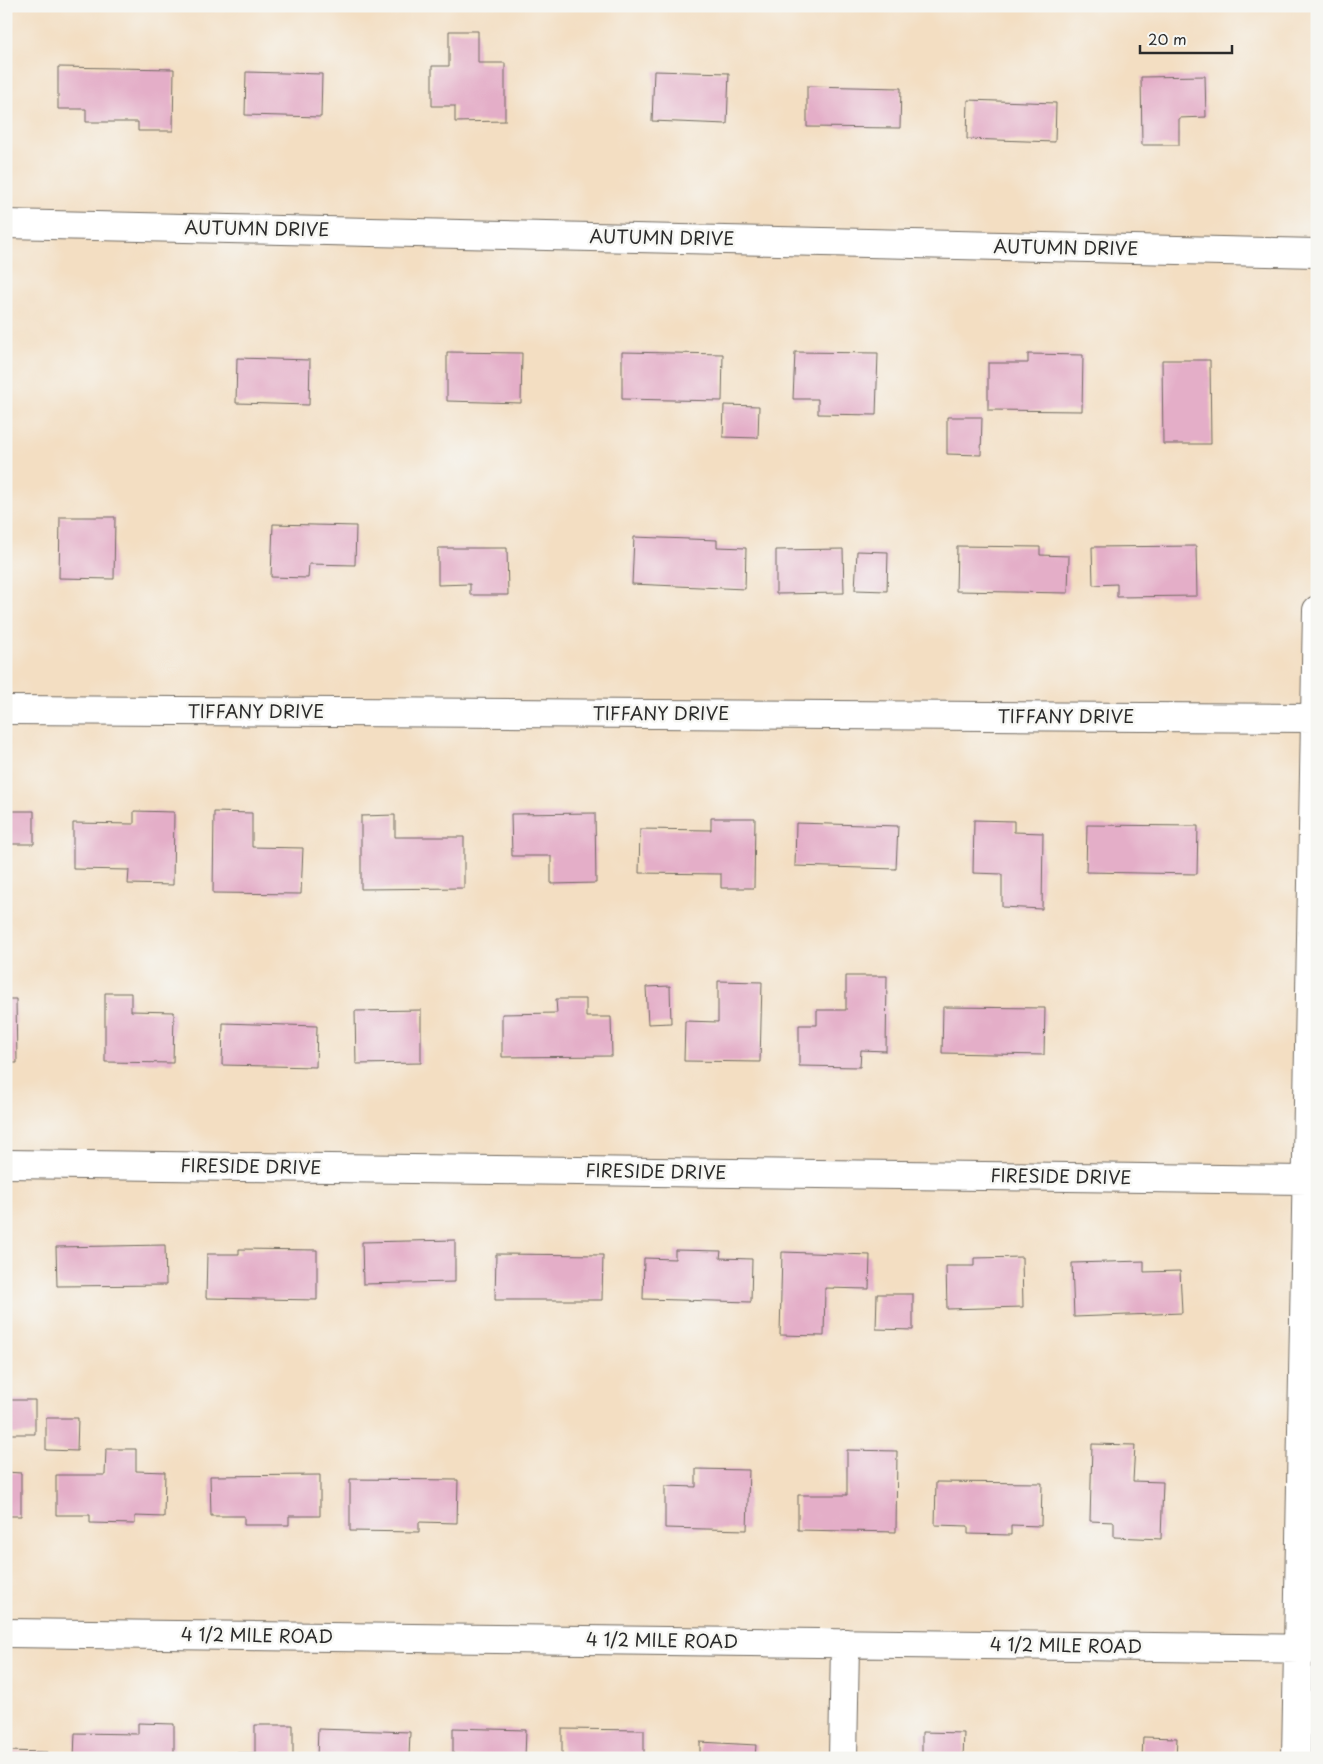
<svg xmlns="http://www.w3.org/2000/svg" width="1323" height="1764" viewBox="0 0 1323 1764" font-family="'Playpen Sans',sans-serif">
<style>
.building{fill:#e4aec8}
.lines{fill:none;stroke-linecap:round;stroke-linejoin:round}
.street-casing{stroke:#716a60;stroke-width:30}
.street{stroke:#fff;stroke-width:28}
.labels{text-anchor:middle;stroke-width:5;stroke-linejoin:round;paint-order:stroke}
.street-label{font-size:18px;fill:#2b2b2b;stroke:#f6f6f2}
</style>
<rect width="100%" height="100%" fill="#f6f6f2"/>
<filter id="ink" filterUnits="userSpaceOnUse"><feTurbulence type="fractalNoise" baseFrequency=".02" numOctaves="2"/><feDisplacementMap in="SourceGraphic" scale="10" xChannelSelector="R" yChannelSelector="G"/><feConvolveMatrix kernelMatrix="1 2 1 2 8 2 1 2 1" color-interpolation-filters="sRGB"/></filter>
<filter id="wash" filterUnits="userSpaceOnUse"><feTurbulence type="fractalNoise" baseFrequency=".0096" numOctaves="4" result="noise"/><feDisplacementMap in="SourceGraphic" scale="20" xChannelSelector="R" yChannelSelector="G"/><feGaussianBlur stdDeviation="1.12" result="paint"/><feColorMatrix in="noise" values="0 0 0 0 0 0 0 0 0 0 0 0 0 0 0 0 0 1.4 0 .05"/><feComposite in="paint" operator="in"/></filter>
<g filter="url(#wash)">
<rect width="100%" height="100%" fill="#f3dec2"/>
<g id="blocks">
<!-- building -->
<path class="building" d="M449,31H478V63H505V121L455,122V106H432V66H449Z
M58,67L174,69L173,131H138V122H86V109H58Z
M654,71L729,73L727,124L652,121Z
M246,72L322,74L321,117L245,115Z
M1205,76L1206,117L1179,118V145H1142L1141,77Z
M807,86L901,88L900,128L807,127Z
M968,100L1056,103L1055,142L967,139Z
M447,352L522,353L521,403L447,401Z
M622,352L723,354L722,401L622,399Z
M795,352L878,353L876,415L818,414V399H793Z
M1028,354L1083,355L1082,411L988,410V363H1028Z
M237,358L310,360L309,405L236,403Z
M1162,360H1210L1211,444H1163Z
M724,405L759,406L758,438L723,437Z
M947,417H982L981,455L947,454Z
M60,517H115L114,579L59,578Z
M273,524L356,526L355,565L309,564L308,578L271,577Z
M634,537L717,540V547L746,548L745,589L632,584Z
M957,546L1040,547V555L1069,556L1068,593L956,591Z
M1196,546L1197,596L1117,597V584L1093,585L1092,547Z
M438,548H507L508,595H470V584L438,585Z
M843,549L844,593L776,594V550Z
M857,551L888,552L887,591L855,590Z
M6,811H34V844H6Z
M134,811L174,812L173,885L128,884L129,870L73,869V823L134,824Z
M214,812L252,813V847L303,848L301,894L213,893Z
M595,813L596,883L551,884V856H512L511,814Z
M395,815V837H464V888L361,889V816Z
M711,818H755L754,888H721V874L639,873L640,829L711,830Z
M974,820L1014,821V832L1043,833L1042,909L1002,907V874L973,873Z
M796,823L898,826L896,869L795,866Z
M1087,825L1198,826L1197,874L1086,872Z
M846,976H887L886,1051L861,1050L860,1067L799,1066V1025H817V1010H846Z
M718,981L762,982L760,1062L684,1061L685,1021L718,1022Z
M670,986L671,1023L648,1024L646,987Z
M105,993H131V1011L174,1012L173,1063L105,1062Z
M6,999H16L17,1063H6Z
M556,999H586V1017H611L612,1056L502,1057V1014L557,1013Z
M943,1007L1045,1008L1044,1055L942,1053Z
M421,1010V1063L356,1064L355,1011Z
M223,1023L317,1026L316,1067L222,1065Z
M455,1240V1282L363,1284L362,1242Z
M165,1245L166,1285L57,1286L56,1247Z
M239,1249L317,1250V1300L206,1298L207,1254H239Z
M675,1250L721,1251L720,1258L752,1259L751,1302L643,1299L644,1258L675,1259Z
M782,1252L870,1255L869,1289L825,1288L824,1336L780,1335Z
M496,1254L603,1255L602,1300H495Z
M1022,1257L1023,1307L947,1309L946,1266H974V1258Z
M1144,1261V1272L1180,1271L1182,1313L1074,1317L1072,1263Z
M877,1294H913V1330L876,1329Z
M6,1400H35V1434H6Z
M46,1418H78L77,1451L46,1450Z
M1092,1444L1135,1445L1133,1481L1163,1482L1161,1539L1114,1537V1522L1090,1521Z
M106,1449H136V1471L165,1472L164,1517L135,1516V1524L90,1523V1515H56V1475H105Z
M847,1450L897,1451L896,1532L798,1530V1495H847Z
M696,1469L749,1470L747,1530L665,1528V1486L696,1487Z
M6,1472L21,1473V1516H6Z
M320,1475V1516H289V1525H244V1516H211L210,1476Z
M350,1479L458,1480L457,1523L419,1522V1532L350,1531Z
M936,1482L1042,1483L1041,1526L1011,1525V1535L968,1534V1526L935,1525Z
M138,1723L174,1724V1758H74L75,1733L138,1734Z
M255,1725H293V1758H201V1753H255Z
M453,1728L526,1730L525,1758H453Z
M318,1729L410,1732L409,1758H317Z
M562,1729L644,1730V1758H562Z
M922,1732L964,1733L963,1758H922Z
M1143,1737L1177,1738L1176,1758H1142Z
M700,1742L756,1745L755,1758H700Z
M6,1751L47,1752V1758H6Z"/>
</g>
</g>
<g filter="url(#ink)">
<use href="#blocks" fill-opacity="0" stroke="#716a60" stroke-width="1"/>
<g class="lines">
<defs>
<path id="street" d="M6,224L1317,253
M6,710L1315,718
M6,1164L1307,1180
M6,1633L1317,1649
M843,1758L845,1643
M1296,1758L1317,610"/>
</defs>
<!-- street casing -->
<use href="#street" class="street-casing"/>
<!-- street -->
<use href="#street" class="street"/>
</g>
</g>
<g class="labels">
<!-- street labels -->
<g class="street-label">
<text transform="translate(257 229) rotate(1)" y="6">AUTUMN DRIVE</text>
<text transform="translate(662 238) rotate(1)" y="6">AUTUMN DRIVE</text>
<text transform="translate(1066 248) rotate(1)" y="6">AUTUMN DRIVE</text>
<text x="256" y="718">TIFFANY DRIVE</text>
<text x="661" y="720">TIFFANY DRIVE</text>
<text x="1066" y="723">TIFFANY DRIVE</text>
<text transform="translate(251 1167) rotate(1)" y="6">FIRESIDE DRIVE</text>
<text transform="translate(656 1172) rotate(1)" y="6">FIRESIDE DRIVE</text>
<text transform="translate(1061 1177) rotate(1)" y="6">FIRESIDE DRIVE</text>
<text transform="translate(257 1636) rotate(1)" y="6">4 1/2 MILE ROAD</text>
<text transform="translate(662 1641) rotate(1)" y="6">4 1/2 MILE ROAD</text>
<text transform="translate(1066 1646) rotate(1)" y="6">4 1/2 MILE ROAD</text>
</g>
</g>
<!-- margin -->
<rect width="1323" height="1764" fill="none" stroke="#f6f6f2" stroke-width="25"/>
<!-- scale -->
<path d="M1140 45v8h92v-8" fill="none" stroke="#2b2b2b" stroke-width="2.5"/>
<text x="1148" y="45" font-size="15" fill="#2b2b2b" stroke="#f6f6f2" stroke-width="4" paint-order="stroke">20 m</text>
</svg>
